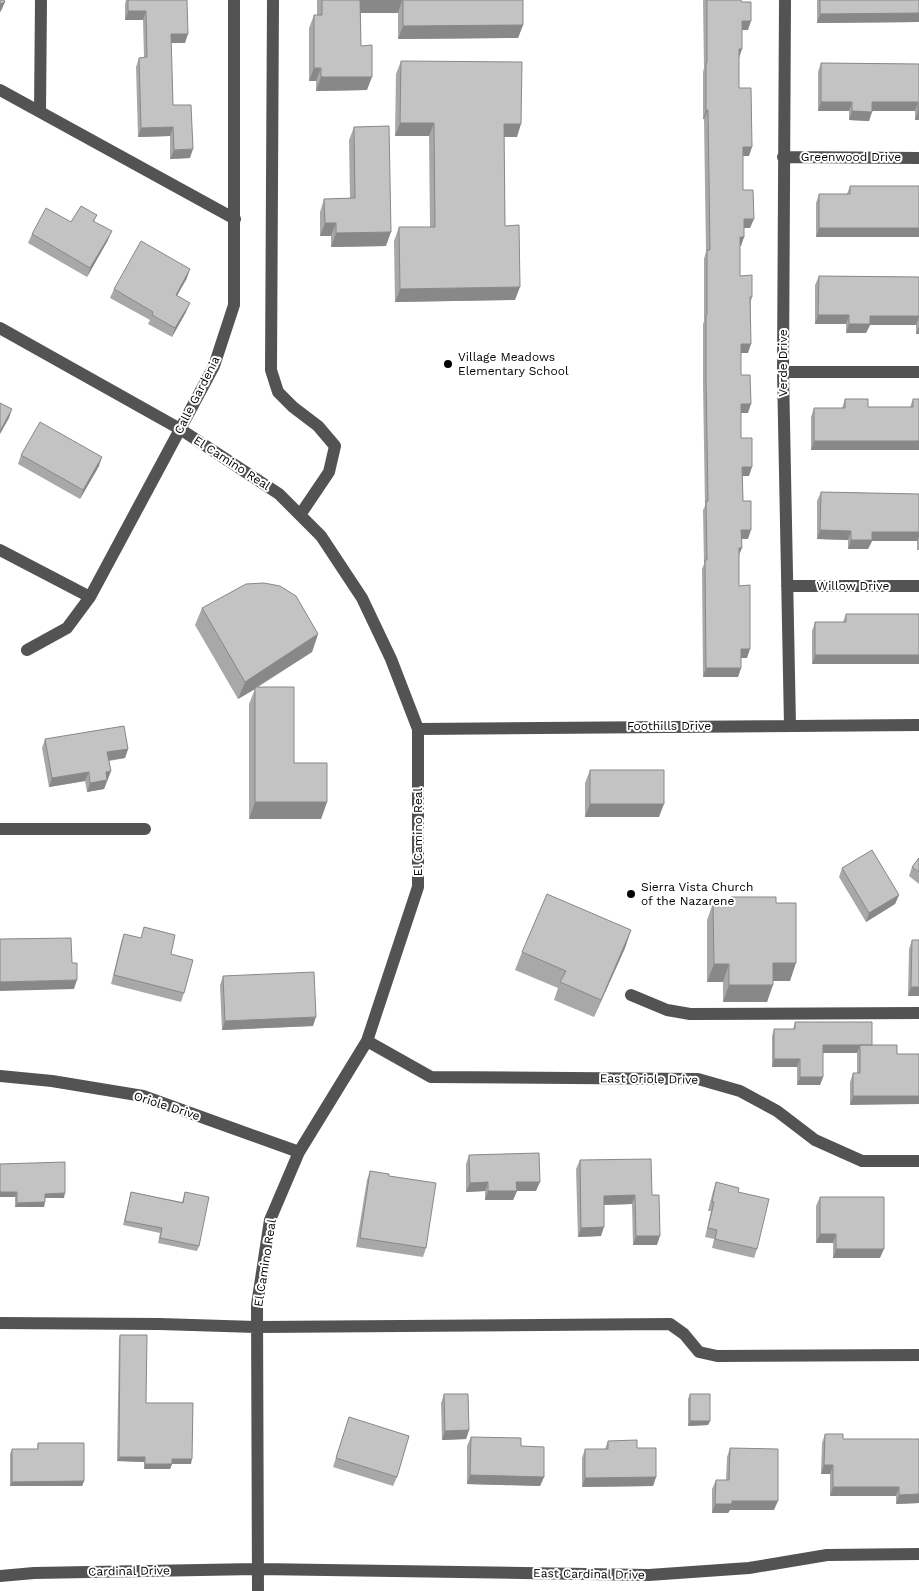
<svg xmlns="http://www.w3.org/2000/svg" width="919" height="1591" viewBox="0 0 919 1591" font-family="'Work Sans',sans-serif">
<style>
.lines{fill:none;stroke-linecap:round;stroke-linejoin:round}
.minor{stroke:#535353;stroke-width:12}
.wall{fill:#a8a8a8}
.shaded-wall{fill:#888}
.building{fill:#c3c3c3;stroke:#888}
.poi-dot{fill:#000;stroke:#fff;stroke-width:2}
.labels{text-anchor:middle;stroke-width:4;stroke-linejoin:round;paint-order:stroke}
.street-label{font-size:12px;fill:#000;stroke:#fff}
.poi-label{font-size:12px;fill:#000;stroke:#fff;text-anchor:start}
</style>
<rect width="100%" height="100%" fill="#fff"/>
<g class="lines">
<!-- minor -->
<path class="minor" d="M273,0L271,370L278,392L293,407L318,426L335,446L329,472L300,515
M785,0L783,372L790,725
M0,90L235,219
M40,112L41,0
M783,157L919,158
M0,328L180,429L279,494L321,536L362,598L391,659L418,729V887L367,1041L299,1152L270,1220L257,1305L258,1591
M783,372H919
M0,550L90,597
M787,586H919
M27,650L67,628L90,597L214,366L234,305V0
M418,729L919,725
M0,829H145
M631,995L667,1010L690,1014L919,1013
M367,1041L431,1077L698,1079L740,1091L777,1111L815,1140L862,1161H919
M0,1076L52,1081L143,1096L299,1152
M0,1323L160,1324L258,1327L670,1324L684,1334L699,1352L717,1356L919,1355
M0,1576L34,1573L259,1569L649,1575L749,1568L827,1555L919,1554"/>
</g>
<!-- wall -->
<path class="wall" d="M126,0H187L185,43H171L173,105L190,158L170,159V136L138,137L136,67L139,58L144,57L143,20H125V4Z
M317,0H523V25L518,38L398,39V13H361V46L367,90L316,91V81H309V28L314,15H317Z
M703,0H741L748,30H742L739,57V88L749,156H743V190L750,228H744V237L740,246V276L752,297L751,301L748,353H741V375L748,413H741V438L749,476H743V501L748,539H741L739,556V586L747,658H741V668L738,677H703L702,569L704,564L703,510L705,506L703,385V324L704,321V259L706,252L704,119H703V72L704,68Z
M817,0H919V22L817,23Z
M401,61L517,137H504L505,226L515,300L395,302L394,241L399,227H430L429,136H395L396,74Z
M821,63L919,64V120H915V111H872L869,121L849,120V111H818V72Z
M354,127L386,246L331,247V236H320V212L324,199L350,198L349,140Z
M850,186H919V237H816V203L819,194H847Z
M97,215L94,221L108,240L87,277L28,243L32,234Z
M819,276L919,277V334H916V325H870L866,333H846V324H815V285Z
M187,278L177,296L186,312L172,337L148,324L150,320L110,298L114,289Z
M845,399L868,407H910L913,399H919V450H811V417L814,408H842Z
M21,455L99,466L80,499L18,464Z
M821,492L919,494V550H917V541H872L868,549H848V540L817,539V501Z
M202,608L318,634L312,652L258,687L294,763L327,802L321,819H249V704L255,689L238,699L195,625Z
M846,614H919L812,664V631L815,622H843Z
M45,739L128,749L125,758L109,761L111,771L104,789L87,792L85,781L49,787L42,748Z
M590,770L659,817H585V783Z
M919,858V884L909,876L912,867Z
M842,868L899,895L895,904L866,922L839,877Z
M731,897L776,903L790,981H773L767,1002H723V982H707V920L713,903H728Z
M144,927L171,954L184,993L181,1002L111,984L121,943L124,934L141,938Z
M631,930L625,948L594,1017L554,1000L558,988L515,970L522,952Z
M912,940L919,996H908L909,949Z
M223,976L313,1026L222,1030L220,985Z
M795,1022L872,1045H897L850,1105V1082L853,1073H857V1053H823V1077L820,1085H797V1067H772V1036L774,1029H793Z
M469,1155L536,1191H517L513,1200H485V1191L466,1192V1164Z
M580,1160L652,1195L657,1245H633L632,1204L604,1205L601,1236L578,1237L576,1169Z
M0,1164L64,1198H45L44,1207H15V1197Z
M370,1171L389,1176L426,1248L423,1257L356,1247L367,1180Z
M716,1182L738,1192L757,1249L754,1258L712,1248L714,1239L705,1237L711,1211H708L713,1191Z
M131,1192L182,1202L185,1192L199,1246L197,1251L158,1243L160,1233L123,1225Z
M820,1197L880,1258H833V1243H816V1206Z
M120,1335L146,1403L191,1464H172L170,1469H144V1462L117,1461L119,1340Z
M444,1394L469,1430L466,1439L442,1440L441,1403Z
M690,1394L710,1421L708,1425L688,1426V1399Z
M349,1417L397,1477L393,1486L333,1467Z
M825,1434L843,1439L919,1503L896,1504V1496H830V1474H821L822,1443Z
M471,1437L521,1446L544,1477L540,1486L467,1484V1446Z
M608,1441L656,1477L653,1486L582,1487V1458L585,1449H605Z
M38,1443L84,1481L82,1486H10V1454L12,1449H37Z
M730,1448L774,1510H730L728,1513H712V1489L716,1480H726L727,1457Z"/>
<!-- shaded-wall -->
<path class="shaded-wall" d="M360,0H402L398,13H356Z
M5,2L1,11L0,12V4Z
M128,11H146L143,20H125Z
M919,13V22L817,23L820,14Z
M742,21H751L748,30H739Z
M523,25L518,38L398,39L403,26Z
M171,34H188L185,43H168Z
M739,49H742L739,58Z
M314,68H321L316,81H309Z
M321,77H372L367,90L316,91Z
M821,102H852L849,111H818Z
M872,102H918L915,111H869Z
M706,110H708L704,119H703Z
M852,111L872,112L869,121L849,120Z
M918,111H919V120H915Z
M400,123H434L429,136H395Z
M504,124H521L517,137H499Z
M173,127L170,136L138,137L141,128Z
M743,147H752L749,156H740Z
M193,149L190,158L170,159L174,150Z
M744,219H754L750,228H741Z
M325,223H336L331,236H320Z
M819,228H919V237H816Z
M112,231L108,240L87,277L90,268Z
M391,232L386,246L331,247L336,233Z
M740,237H744L741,246H737Z
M190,269L187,278L172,304L176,295Z
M520,287L515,300L395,302L400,289Z
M190,303L186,312L172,337L175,328Z
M818,315H849L846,324H815Z
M870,316H919V317L916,325H870L866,333H846L849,324Z
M919,326V334H916Z
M741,344H751L748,353H738Z
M741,404H751L748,413H738Z
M12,409L9,418L0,434V431Z
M814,441H919V450H811Z
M102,457L99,466L80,499L83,490Z
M742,467H752L749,476H739Z
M741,530H751L748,539H738Z
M820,530L851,531L848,540L817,539Z
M872,532H919V537L917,541H872L868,549H848L851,540Z
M739,548H742L738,557Z
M318,634L312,652L255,688V687V689L238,699L245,682Z
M741,649H750L747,658H737Z
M815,655H919V664H812Z
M706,668H741L738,677H703Z
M128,749L125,758L104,761L107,752Z
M111,771L104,789L87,792L90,783L106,772Z
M89,772L85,781L49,787L52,778Z
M255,802H327L321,819H249Z
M590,804H664L659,817H585Z
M899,895L895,904L866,922L869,913Z
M631,930L625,948L594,1017L601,1000Z
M773,963H796L790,981H767Z
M714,964H729L723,982H707Z
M77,980L74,989L0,991V982Z
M729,985H773L767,1002H723Z
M911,987H919V996H908Z
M316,1017L313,1026L222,1030L225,1021Z
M823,1045H860L857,1053H820Z
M774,1059H800L797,1067H772Z
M800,1077H823L820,1085H797Z
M853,1096H919V1104L850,1105Z
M488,1182L485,1191L466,1192L470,1183Z
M516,1182H540L536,1191H517L513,1200H485L488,1191Z
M0,1192H17L15,1197H0Z
M65,1193L64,1198H43L45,1194Z
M635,1195L632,1204L600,1205L604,1196Z
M45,1202L44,1207H15L17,1203Z
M604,1227L601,1236L578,1237L581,1228Z
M820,1234H836L833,1243H816Z
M636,1236H660L657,1245H633Z
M836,1249H884L880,1258H833Z
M690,1421H710L708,1425L688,1426Z
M469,1430L466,1439L442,1440L445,1431Z
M119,1457H145L144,1462L117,1461Z
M172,1459H192L191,1464H170Z
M145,1464H172L170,1469H144Z
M824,1465H833L830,1474H821Z
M470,1475L544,1477L540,1486L467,1484Z
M656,1477L653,1486L582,1487L585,1478Z
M84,1481L82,1486H10L12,1482Z
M833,1487H899L896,1496H830Z
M919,1494V1503L896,1504L899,1495Z
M732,1501H778L774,1510H730L728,1513H712L715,1504Z"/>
<!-- building -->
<path class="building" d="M0,0H4L5,2L0,4Z
M128,0H187L188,34H171L173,105H191L193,149L174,150L173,127L141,128L139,58L147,57L146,11H128Z
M322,0H360L361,46L372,45V77H321V68H314V15H322Z
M403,0H523V25L403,26Z
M707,0H741V2H751V21H742V49H739V88H751L752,147H743V190H753L754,219H744V237H740V276L752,275V297H750L751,344H741V375H750L751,404H741V438H752V467H742L743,501H751V530H741L742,548H739V586L750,585V649H741V668H706L705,560H707L706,501H708L706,376V315H707V250H710L708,110H706V63H707Z
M820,0H919V13L820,14Z
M401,61L522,62L521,124H504L505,226L519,225L520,287L400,289L399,227H435L434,123H400Z
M821,63L919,64V111H918V102H872V112L852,111V102H821Z
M389,126L391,232L336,233V223H325L324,199L355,198L354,127Z
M850,186H919V228H819V194H850Z
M81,206L97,215L93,221L112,231L90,268L32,234L46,208L71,222Z
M141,241L190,269L176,295L190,303L175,328L152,315L153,312L114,289Z
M819,276L919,277V316H870V324H849V315H818Z
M845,399H868V407H913V399H919V441H814V408H845Z
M0,403L12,409L0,431Z
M40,422L102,457L83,490L21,455Z
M821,492L919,494V532H872V540H851V531L820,530Z
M264,583L280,586L296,596L318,634L245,682L202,608L246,584Z
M846,614H919V655H815V622H846Z
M255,687H294V763H327V802H255Z
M124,726L128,749L107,752L111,771L106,772L107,780L90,783L89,772L52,778L45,739Z
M590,770H664V804H590Z
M872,850L899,895L869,913L842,868Z
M919,858V872L912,867Z
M547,894L631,930L601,1000L560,982L566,971L522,952Z
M731,897H776V903H796V963H773V985H729V964H714L713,903H731Z
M144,927L175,935L171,954L193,960L184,993L114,975L124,934L141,938Z
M71,938L72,963H77V980L0,982V939Z
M912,940H919V987H911Z
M314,972L316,1017L225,1021L223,976Z
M795,1022H872V1045H823V1077H800V1059H774V1029H795Z
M860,1045H897V1054H919V1096H853V1073H860Z
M539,1153L540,1182H516L517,1191H488V1182L470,1183L469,1155Z
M651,1159L652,1195H659L660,1236H636L635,1195L604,1196V1227L581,1228L580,1160Z
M65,1162V1193L45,1194V1202L17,1203V1192H0V1164Z
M370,1171L389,1174V1176L436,1183L426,1248L360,1238Z
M716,1182L739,1188L738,1192L769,1199L757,1249L715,1239L717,1230L708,1228L714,1202H712Z
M131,1192L183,1203L185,1192L209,1197L199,1246L160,1238L162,1228L125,1221Z
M820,1197H884V1249H836V1234H820Z
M120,1335H147L146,1403H193L192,1459H172V1464H145V1457H119Z
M444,1394H468L469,1430L445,1431Z
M690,1394H710V1421H690Z
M349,1417L409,1436L397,1477L336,1458Z
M825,1434H843V1439H919V1494L899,1495V1487H833V1465H824Z
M471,1437L521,1438V1446L544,1447V1477L470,1475Z
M637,1440V1448H656V1477L585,1478V1449H608V1441Z
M38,1443H84V1481L12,1482V1449H38Z
M730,1448L778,1449V1501H732V1504H715L716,1480H729Z"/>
<!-- markers -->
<g class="poi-dot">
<circle cx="448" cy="364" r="5"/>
<circle cx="631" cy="894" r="5"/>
</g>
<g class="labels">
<!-- street labels -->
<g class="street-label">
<text x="851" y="161">Greenwood Drive</text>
<text transform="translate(783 363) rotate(-90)" y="4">Verde Drive</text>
<text transform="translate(197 395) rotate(-63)" y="4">Calle Gardenia</text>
<text transform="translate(232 463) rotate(33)" y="4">El Camino Real</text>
<text x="853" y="590">Willow Drive</text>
<text x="669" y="730">Foothills Drive</text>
<text transform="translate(418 832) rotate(-90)" y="4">El Camino Real</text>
<text transform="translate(649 1079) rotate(1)" y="4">East Oriole Drive</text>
<text transform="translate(167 1106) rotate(18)" y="4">Oriole Drive</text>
<text transform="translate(265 1263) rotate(-81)" y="4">El Camino Real</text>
<text transform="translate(129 1571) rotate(-1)" y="4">Cardinal Drive</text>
<text transform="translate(589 1574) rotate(1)" y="4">East Cardinal Drive</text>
</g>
<!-- poi labels -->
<g class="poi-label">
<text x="458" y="361">Village Meadows<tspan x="458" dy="14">Elementary School</tspan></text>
<text x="641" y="891">Sierra Vista Church<tspan x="641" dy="14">of the Nazarene</tspan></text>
</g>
</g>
</svg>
